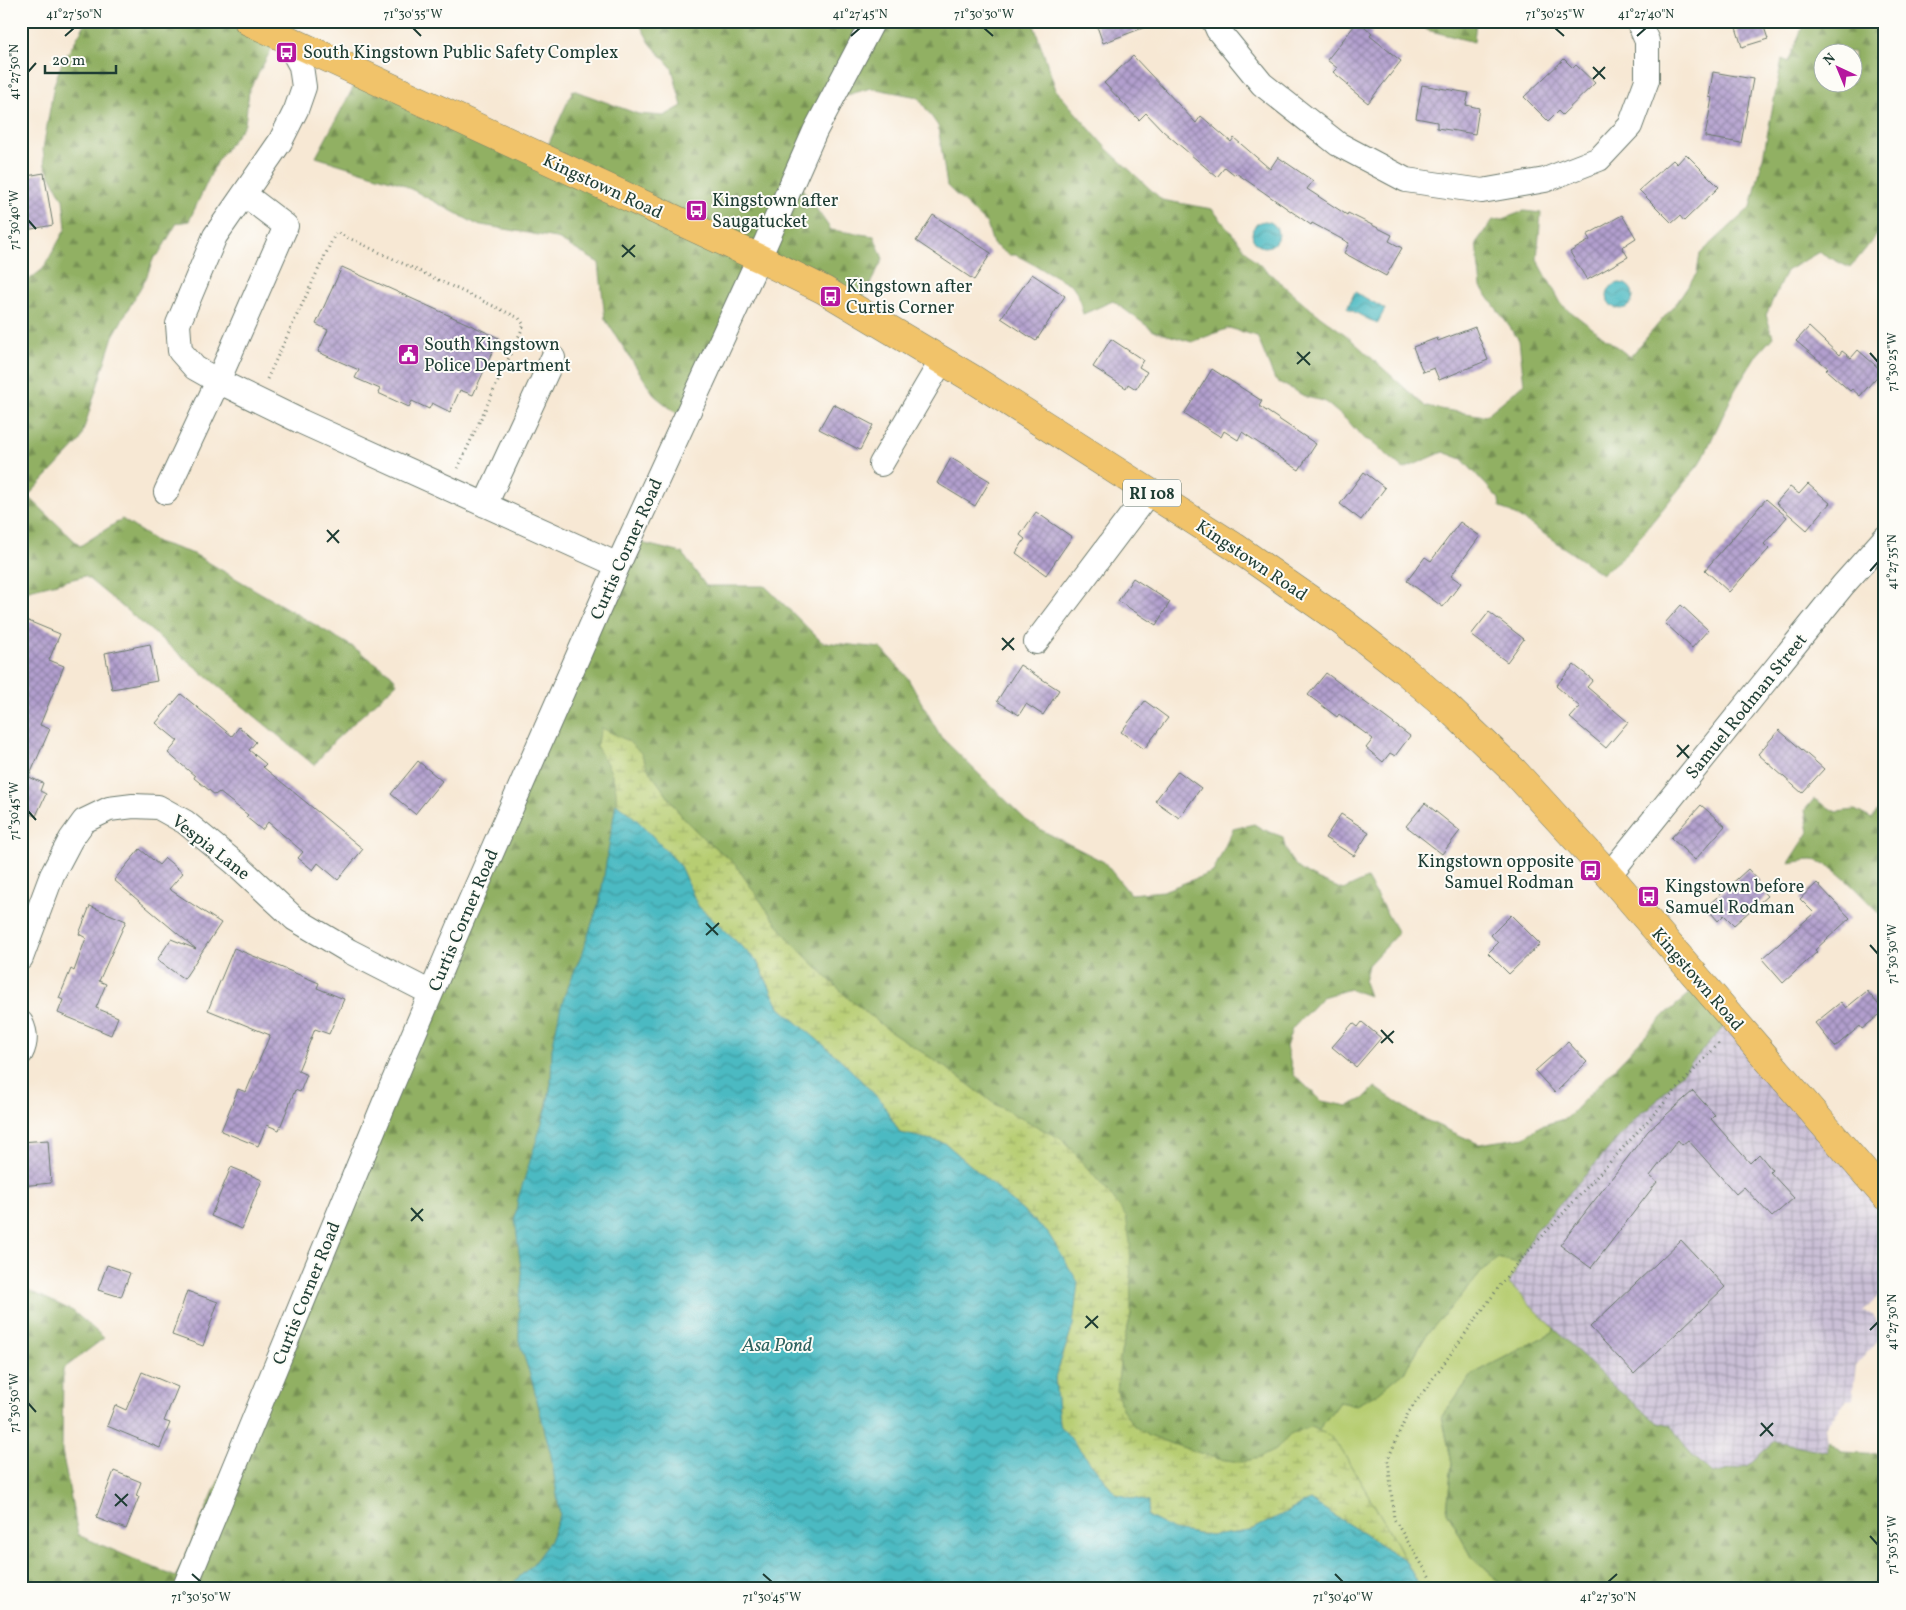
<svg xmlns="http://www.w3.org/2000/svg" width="1906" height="1610" viewBox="0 0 1906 1610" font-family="Vollkorn,serif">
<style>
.industrial{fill:url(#industrial-grid)}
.grass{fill:#b7cd72;stroke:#6b8553}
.forest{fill:url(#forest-firs);stroke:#58764c;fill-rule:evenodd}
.wetland{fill:url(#wetland-marsh);stroke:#6b8553}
.water{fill:url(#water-waves);stroke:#357c7b}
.building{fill:url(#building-cross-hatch)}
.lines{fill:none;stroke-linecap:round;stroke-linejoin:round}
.minor-casing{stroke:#6b796c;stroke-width:26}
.major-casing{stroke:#6b796c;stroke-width:29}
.path{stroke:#6b796c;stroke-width:3;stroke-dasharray:1 4;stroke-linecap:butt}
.minor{stroke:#fff;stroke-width:24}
.major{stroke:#f1c36a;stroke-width:28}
.ticks{fill:none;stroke:#1f3d34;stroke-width:2}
.labels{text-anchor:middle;stroke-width:4;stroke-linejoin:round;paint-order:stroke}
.shield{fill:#fdfcf7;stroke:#62766e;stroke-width:1}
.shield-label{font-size:16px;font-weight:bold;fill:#1f3d34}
.poi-label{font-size:18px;fill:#1f3d34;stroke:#fdfcf7;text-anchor:start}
.street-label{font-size:18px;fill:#1f3d34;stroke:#fdfcf7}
.water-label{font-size:19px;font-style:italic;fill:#2c625f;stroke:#fdfcf7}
.neatline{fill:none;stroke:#1f3d34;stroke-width:2}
.ticks-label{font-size:12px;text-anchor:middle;fill:#1f3d34}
</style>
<defs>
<pattern id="industrial-grid" width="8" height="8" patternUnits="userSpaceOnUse" patternTransform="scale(1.25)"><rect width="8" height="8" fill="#cabfd6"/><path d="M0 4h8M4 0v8" fill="none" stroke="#a39cae"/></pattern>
<pattern id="forest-firs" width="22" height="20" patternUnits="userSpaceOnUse" patternTransform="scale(1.25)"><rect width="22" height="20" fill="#91b064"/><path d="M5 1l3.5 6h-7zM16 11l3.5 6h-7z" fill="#769053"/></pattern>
<pattern id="wetland-marsh" width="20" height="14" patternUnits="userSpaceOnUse" patternTransform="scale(1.25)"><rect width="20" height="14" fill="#b7cd72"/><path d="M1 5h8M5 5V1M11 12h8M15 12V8" fill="none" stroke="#94a85e"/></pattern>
<pattern id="water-waves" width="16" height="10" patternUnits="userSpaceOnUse" patternTransform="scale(1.25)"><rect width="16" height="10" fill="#4bbac2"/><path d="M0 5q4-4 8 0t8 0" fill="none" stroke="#3e989e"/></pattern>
<pattern id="building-cross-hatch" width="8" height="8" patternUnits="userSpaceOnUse" patternTransform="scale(1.25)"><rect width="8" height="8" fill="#b29fce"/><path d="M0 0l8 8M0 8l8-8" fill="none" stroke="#9083a8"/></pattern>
</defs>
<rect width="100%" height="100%" fill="#fdfcf7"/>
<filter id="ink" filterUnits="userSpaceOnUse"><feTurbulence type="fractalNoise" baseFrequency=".02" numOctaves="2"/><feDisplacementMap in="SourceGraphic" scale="10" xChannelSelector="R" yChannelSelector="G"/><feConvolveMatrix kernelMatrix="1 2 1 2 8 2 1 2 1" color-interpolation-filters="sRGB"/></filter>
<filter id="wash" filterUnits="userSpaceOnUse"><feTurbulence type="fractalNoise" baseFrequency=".0096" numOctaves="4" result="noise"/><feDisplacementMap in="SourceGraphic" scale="20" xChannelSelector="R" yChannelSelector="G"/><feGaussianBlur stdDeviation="1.12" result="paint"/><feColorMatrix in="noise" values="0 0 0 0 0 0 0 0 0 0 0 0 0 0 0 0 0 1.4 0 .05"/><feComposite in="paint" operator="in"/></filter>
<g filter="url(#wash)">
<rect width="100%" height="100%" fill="#f7e8d4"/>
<!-- industrial -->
<path class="industrial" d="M1731,1019L1885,1193V1291L1862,1312L1873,1314L1883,1335L1856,1365L1852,1399L1847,1400L1825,1427L1828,1452L1775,1441L1747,1466L1713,1474L1693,1457L1671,1426L1658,1423L1613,1386L1509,1284L1533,1234L1642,1110L1649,1109Z"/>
<!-- grass -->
<path class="grass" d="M1497,1258L1519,1263L1509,1284L1554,1328L1553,1332L1473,1374L1442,1416L1452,1463L1447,1511L1472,1557L1503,1585L1504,1589H1421L1385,1523L1342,1451L1318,1431L1339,1402L1405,1371L1427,1334L1466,1291L1484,1269Z"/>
<!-- forest -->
<path class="forest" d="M87,21H251L279,35L249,91L245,124L217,161L189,221L177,223L158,255L154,257L146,278L113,336L80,441L28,496L80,546L122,519L157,542L194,554L353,647L391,674L397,683L334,741L314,765L85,576L21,592V286L43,269L66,228L63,199L45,166L43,149L54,85L61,65Z
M638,21H1031L1034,25L1056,90L1107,149L1162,200L1212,209L1253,259L1312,310L1346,335L1426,407L1485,416L1524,384L1519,340L1481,287L1476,243L1493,220L1503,219L1524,211L1541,213L1537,259L1562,305L1630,357L1678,301L1697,273L1700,254L1751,207L1762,162L1782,59L1788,62L1805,21H1885V225L1850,268L1819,252L1786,271L1766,315L1773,337L1757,355L1735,390L1701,462L1626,554L1602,574L1524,520L1500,507L1499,499L1462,459L1443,452L1404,469L1370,441L1363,438L1349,422L1324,401L1306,397L1275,380L1257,336L1229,328L1192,342L1154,331L1113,301L1083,314L1078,294L1072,285L1016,255H1009L993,244L987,224L947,186L938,126L918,97L871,88L827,101L792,174L831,230L874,236L883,259L860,303L766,260L680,416L655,396L605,319L599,263L556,238L476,224L400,183L316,157L361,73L544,154L573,90L638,114L664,116L682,106L672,68L650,43ZM1824,52H1854V82H1824Z
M1417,21H1476L1474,42L1427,30Z
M633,541L682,553L706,586H765L822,642L881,648L907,677L941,737L1026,820L1043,831L1104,862L1130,894L1163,891L1213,872L1233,829L1254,824L1262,829L1283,837C1287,872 1314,877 1343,890L1367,879L1398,933L1368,965L1364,982L1369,996L1350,989L1322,997L1292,1029L1286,1047L1294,1075L1322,1101L1348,1106L1363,1099L1375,1087L1417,1116L1479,1144L1525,1137L1540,1126L1567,1118L1666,1014L1701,984L1731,1019L1649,1109L1642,1111L1533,1234L1519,1263L1498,1258L1484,1269L1466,1291L1427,1334L1405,1371L1377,1394L1356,1405L1339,1402L1318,1431L1310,1427L1290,1434L1277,1449L1259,1458L1241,1462L1218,1459L1148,1436L1133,1425L1121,1407L1117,1391L1121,1352L1131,1315L1063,1140L996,1105L952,1072L887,1029L849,999L792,943L771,916L734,863L702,837L683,818L648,769L641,753L596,746L609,765L617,792L614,819L600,900L582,953L565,994L552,1049L551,1084L542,1125L522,1278L519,1341L533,1384L551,1455L560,1515L550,1541L533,1564L507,1589H21V1300L26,1289L73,1311L104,1338L63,1369L62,1451L78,1535L176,1577Z
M1814,799L1836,812L1855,810L1872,819L1885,799V918C1868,904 1833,860 1812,860C1805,860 1796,862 1789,863L1809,832L1805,810Z
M1554,1328L1613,1386L1658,1423L1671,1426L1693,1457L1713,1474L1747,1466L1775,1441L1828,1452V1441L1842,1452L1885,1454V1589H1504L1503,1585L1472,1557L1447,1511L1452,1463L1442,1416L1473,1374L1553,1332Z"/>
<!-- wetland -->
<path class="wetland" d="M602,728L628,741L641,753L648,769L683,818L702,837L734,863L771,916L792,943L849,999L887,1029L952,1072L996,1105L1063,1140L1112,1197L1126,1217L1130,1242L1131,1315L1121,1352L1117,1391L1121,1407L1133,1425L1148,1436L1218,1459L1241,1462L1259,1458L1277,1449L1290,1434L1310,1427L1329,1435L1342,1451L1385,1523L1405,1560L1310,1500L1250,1531L1211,1536L1173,1530L1147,1516L1149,1502L1116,1494L1059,1424L1055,1378L1073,1325L1048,1233L945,1143L900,1133L881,1101L841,1060L779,1007L757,961L698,906L679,864L637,820L616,803C618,781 608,764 596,746Z"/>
<!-- water -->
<path class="water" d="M1252 234a13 13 0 1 1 26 0a13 13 0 1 1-26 0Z
M1607 296a13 13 0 1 1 26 0a13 13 0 1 1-26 0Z
M1355,292L1385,309L1377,324L1347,308Z
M616,803L637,820L679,864L698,906L757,961L779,1007L841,1060L881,1101L900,1133L945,1143L1048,1233L1078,1282L1073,1325L1055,1378L1059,1424L1116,1494L1149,1502L1147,1516L1173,1530L1211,1536L1250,1531L1310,1500L1405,1560L1421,1589H507L533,1564L550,1541L560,1515L551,1455L533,1384L519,1341V1305L522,1278L515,1218L518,1199L547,1107L551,1084L552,1049L560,1010L565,994L582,953L600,900Z"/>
<g id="blocks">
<!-- building -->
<path class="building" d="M1095,21H1155L1156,23L1103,43Z
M1358,21L1372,33L1370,36L1401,61L1368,103L1347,86L1349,85L1333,72L1337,68L1327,60Z
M1734,21H1762L1768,39L1742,47Z
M1133,56L1196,123L1201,116L1231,142L1234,138L1270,169L1278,157L1313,181L1307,189L1347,215L1348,213L1392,235L1389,241L1402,248L1386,276L1344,253L1349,243L1312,223L1311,225L1236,173L1235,175L1225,167L1217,177L1163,131L1146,113L1139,120L1104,83Z
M1564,59L1573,68L1576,65L1595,83L1562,115L1558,111L1548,121L1524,97Z
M1713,72L1753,79L1741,143L1705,137L1712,98L1709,97Z
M1422,85L1469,93L1466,105L1479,108L1475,134L1437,128V122L1416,118Z
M1686,154L1719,187L1684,221L1680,216L1672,223L1639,190L1673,160L1677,164Z
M44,173L53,225L21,231V177Z
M933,215L991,253L974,280L916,241Z
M1622,215L1636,238L1622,247L1628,257L1587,280L1570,252L1590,240L1587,235Z
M342,267L499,338L473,395L460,390L450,412L432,403L429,409L412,401L409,407L378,393L380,389L355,378L359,370L318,352L328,330L316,324Z
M1032,274L1065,296L1036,341L1001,318Z
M1475,327L1488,360L1439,380L1434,368L1423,372L1413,347L1437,338L1438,341Z
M1809,327L1839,355L1842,351L1851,358L1858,350L1882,371L1860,396L1852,389L1850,391L1826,370L1828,368L1796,341Z
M1111,339L1143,360L1139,367L1147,372L1136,389L1128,384L1126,388L1093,367Z
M1212,369L1262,401L1259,406L1316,444L1299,470L1242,432L1238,440L1224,431L1221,437L1184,414Z
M833,404L873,425L860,450L819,429Z
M951,458L990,481L975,506L937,483Z
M1364,472L1385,488L1361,520L1340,504Z
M1808,484L1830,503L1807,530L1776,503L1790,487L1799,494Z
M1766,499L1787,517L1764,544L1769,549L1729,592L1705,570Z
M1036,512L1072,537L1046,575L1016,553L1025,539L1020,535Z
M1460,522L1480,536L1451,576L1461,583L1443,607L1407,581L1425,557L1431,561Z
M1133,578L1170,602L1156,625L1118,601Z
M1681,605L1708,630L1692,648L1665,623Z
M1489,612L1524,639L1507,662L1471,635Z
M26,620L60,634L49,660L64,666L40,725L50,729L29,777L43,783L40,791L46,794L36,816L29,814L21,832V630Z
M150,644L157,681L112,689L105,653Z
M1020,665L1059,690L1043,715L1026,704L1019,715L997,701Z
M1574,665L1593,680L1587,687L1628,722L1606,748L1570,718L1580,707L1556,686Z
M1326,673L1410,736L1395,756L1390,753L1383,762L1366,748L1373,739L1339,714L1337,717L1308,695Z
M181,694L232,736L239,727L256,742L249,750L266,764L263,767L363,849L338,880L318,863L313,870L298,858L303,852L268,822L262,830L246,817L248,815L219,792L215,795L194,778L195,776L168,753L178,741L156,723Z
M1145,701L1168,718L1144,749L1121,732Z
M1779,730L1824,769L1802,793L1758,754Z
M418,761L442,781L415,814L391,794Z
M1178,771L1201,788L1179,818L1155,801Z
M1425,803L1460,831L1442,854L1406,826Z
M1701,805L1725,826L1695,860L1671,838Z
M1341,814L1369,832L1354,856L1325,838Z
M140,849L159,865L165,858L183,873L169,889L221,923L184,979L157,960L171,939L196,949L114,880Z
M1748,869L1759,881L1756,884L1767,896L1734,925L1724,915L1718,921L1706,907Z
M1817,883L1850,918L1815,950L1817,952L1783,983L1762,959L1814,913L1800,899Z
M90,906L126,921L99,981L106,984L96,1008L118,1017L111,1035L58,1013L63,1000L59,998L71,969L74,971L86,938L79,934Z
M1511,915L1540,944L1509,974L1488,953L1498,943L1491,935Z
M234,948L319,983L317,988L344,999L329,1034L315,1029L298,1071L307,1075L300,1092L295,1090L279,1130L267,1125L258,1146L221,1131L238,1089L246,1092L270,1035L208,1010Z
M1867,991L1884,1011L1862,1029L1860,1026L1835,1047L1815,1023L1841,1002L1846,1008Z
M1362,1022L1381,1038L1356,1067L1332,1047L1353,1023L1358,1027Z
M1568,1042L1587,1062L1555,1093L1535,1071Z
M1693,1091L1715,1115L1711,1119L1750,1163L1759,1154L1772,1170L1770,1172L1794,1198L1772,1217L1744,1187L1736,1194L1688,1140L1682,1145L1678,1140L1650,1176L1657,1182L1591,1268L1560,1245L1648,1131Z
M48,1140L51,1183L21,1186V1142Z
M231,1167L262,1180L242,1229L211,1216Z
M1681,1240L1725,1287L1634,1374L1590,1327Z
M107,1265L130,1273L121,1297L98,1290Z
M187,1291L218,1302L203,1346L172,1335Z
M142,1372L178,1387L164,1421L170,1423L160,1448L107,1426L115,1405L126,1410Z
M114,1471L141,1482L136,1496L139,1497L126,1529L96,1518Z"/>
</g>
</g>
<g filter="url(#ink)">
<use href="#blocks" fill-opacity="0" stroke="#6b796c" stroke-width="1"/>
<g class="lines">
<defs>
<path id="minor" d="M1214,21L1218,30L1262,84L1338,144L1406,180L1482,191L1545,180L1599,159L1630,126L1647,80V41L1638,21
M286,39L301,66L304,87L296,110L280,142L215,236L178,324L180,351L195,368L218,381L302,422L618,565
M881,464L942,360
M166,492L218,381L286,226L244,194
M485,505L553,358
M1036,642L1149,492
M1609,875L1843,585L1885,538
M21,958L52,875L71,839L84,821L109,809L133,806L158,807L185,822L235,863L295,919L349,951L431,993
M21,1023C26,1033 26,1043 21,1053
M184,1589L384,1104L465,913L618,565L759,258L815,131L873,21"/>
<path id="major" d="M248,21L759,258L824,290L973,379L1235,547L1341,621L1405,671L1445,705L1514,771L1609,875L1885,1196"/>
</defs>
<!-- minor casing -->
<use href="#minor" class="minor-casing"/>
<!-- major casing -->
<use href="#major" class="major-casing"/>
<!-- path -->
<path class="path" d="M267,379L336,232L519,318L524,325L458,468
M1437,1589L1394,1519L1388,1459L1408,1413L1512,1269L1719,1043"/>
<!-- minor -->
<use href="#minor" class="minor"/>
<!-- major -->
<use href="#major" class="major"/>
</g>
</g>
<!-- ticks -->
<path class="ticks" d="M413,28L421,36M984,28L993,36M1555,28L1564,36M65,36L74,28M851,36L860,28M1637,36L1646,28M1593,67L1605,79M28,72L36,63M1593,79L1605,67M28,220L36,229M622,245L635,257M622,257L635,245M1297,352L1310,365M1870,353L1878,362M1297,364L1310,352M327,530L339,543M327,542L339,530M1870,571L1878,562M1002,638L1014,650M1002,650L1014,638M1677,745L1689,758M1677,757L1689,745M28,811L36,820M706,923L718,935M706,935L719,923M1870,945L1878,954M1381,1030L1393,1043M1381,1043L1394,1031M411,1208L423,1221M411,1221L423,1209M1086,1316L1098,1328M1085,1328L1098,1316M1870,1330L1878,1322M28,1403L36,1412M1761,1423L1773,1436M1760,1436L1773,1423M115,1494L127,1506M115,1506L128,1494M1870,1536L1878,1545M192,1574L201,1582M763,1574L772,1582M1335,1574L1343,1582M1608,1582L1617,1574"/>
<!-- icons -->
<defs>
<symbol id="bus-square" viewBox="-11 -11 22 22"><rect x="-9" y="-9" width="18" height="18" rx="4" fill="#b5179e" stroke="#fdfcf7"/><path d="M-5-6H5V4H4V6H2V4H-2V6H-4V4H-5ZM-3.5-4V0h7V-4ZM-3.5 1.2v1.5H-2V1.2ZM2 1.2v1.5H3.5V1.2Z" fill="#fff"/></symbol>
<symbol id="civic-square" viewBox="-11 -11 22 22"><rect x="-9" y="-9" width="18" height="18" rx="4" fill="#b5179e" stroke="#fdfcf7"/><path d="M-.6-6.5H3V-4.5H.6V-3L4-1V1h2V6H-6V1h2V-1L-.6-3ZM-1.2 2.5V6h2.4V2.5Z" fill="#fff"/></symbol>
</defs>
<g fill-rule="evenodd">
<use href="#bus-square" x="274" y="40" width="25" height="25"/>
<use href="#bus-square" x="684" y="198" width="25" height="25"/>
<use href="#bus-square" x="818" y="284" width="25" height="25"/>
<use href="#civic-square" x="396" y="342" width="25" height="25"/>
<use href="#bus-square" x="1578" y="858" width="25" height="25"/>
<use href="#bus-square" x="1636" y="884" width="25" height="25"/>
</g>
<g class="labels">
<!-- shield labels -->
<rect class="shield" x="1123" y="479.5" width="58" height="27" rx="4"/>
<g class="shield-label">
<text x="1152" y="499">RI 108</text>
</g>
<!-- poi labels -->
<g class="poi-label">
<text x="303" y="58">South Kingstown Public Safety Complex</text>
<text x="712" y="206">Kingstown after<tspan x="712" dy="21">Saugatucket</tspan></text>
<text x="846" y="292">Kingstown after<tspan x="846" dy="21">Curtis Corner</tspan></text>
<text x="424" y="350">South Kingstown<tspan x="424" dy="21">Police Department</tspan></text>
<text x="1574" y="867" text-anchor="end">Kingstown opposite<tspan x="1574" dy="21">Samuel Rodman</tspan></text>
<text x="1665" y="892">Kingstown before<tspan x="1665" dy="21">Samuel Rodman</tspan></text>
</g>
<!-- street labels -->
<g class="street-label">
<text transform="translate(603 186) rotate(25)" y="6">Kingstown Road</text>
<text transform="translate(626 549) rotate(-66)" y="6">Curtis Corner Road</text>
<text transform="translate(1252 560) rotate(34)" y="6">Kingstown Road</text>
<text transform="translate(1746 706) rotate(-51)" y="6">Samuel Rodman Street</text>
<text transform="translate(211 847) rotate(38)" y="6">Vespia Lane</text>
<text transform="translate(463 920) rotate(-67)" y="6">Curtis Corner Road</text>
<text transform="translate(1698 979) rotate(49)" y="6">Kingstown Road</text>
<text transform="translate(306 1293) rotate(-68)" y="6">Curtis Corner Road</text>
</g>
<!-- water labels -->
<g class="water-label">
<text x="777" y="1351">Asa Pond</text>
</g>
</g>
<!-- margin -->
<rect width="1906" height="1610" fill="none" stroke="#fdfcf7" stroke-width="55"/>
<!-- north arrow -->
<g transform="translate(1838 68) rotate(316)"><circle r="24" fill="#fdfcf7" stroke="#a4b0a9"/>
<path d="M0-4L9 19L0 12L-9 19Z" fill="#b5179e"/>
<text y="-8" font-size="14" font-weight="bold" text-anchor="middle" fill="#1f3d34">N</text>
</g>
<!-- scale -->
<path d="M45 65v8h71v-8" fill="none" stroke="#1f3d34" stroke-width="2.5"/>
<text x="52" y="65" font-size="15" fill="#1f3d34" stroke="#fdfcf7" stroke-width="4" paint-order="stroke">20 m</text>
<rect x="28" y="28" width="1850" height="1554" class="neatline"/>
<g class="ticks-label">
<text x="74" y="18">41°27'50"N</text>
<text x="413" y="18">71°30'35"W</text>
<text x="860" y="18">41°27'45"N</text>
<text x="984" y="18">71°30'30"W</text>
<text x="1555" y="18">71°30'25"W</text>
<text x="1646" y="18">41°27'40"N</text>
<text transform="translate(14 72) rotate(-90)" y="4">41°27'50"N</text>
<text transform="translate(14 220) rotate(-90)" y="4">71°30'40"W</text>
<text transform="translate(1892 362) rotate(-90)" y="4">71°30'25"W</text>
<text transform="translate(1892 562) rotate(-90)" y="4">41°27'35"N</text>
<text transform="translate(14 811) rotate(-90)" y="4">71°30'45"W</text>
<text transform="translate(1892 954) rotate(-90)" y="4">71°30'30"W</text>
<text transform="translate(1892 1322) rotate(-90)" y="4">41°27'30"N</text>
<text transform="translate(14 1403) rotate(-90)" y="4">71°30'50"W</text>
<text transform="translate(1892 1545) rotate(-90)" y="4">71°30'35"W</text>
<text x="201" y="1601">71°30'50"W</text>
<text x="772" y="1601">71°30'45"W</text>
<text x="1343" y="1601">71°30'40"W</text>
<text x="1608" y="1601">41°27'30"N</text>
</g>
</svg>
